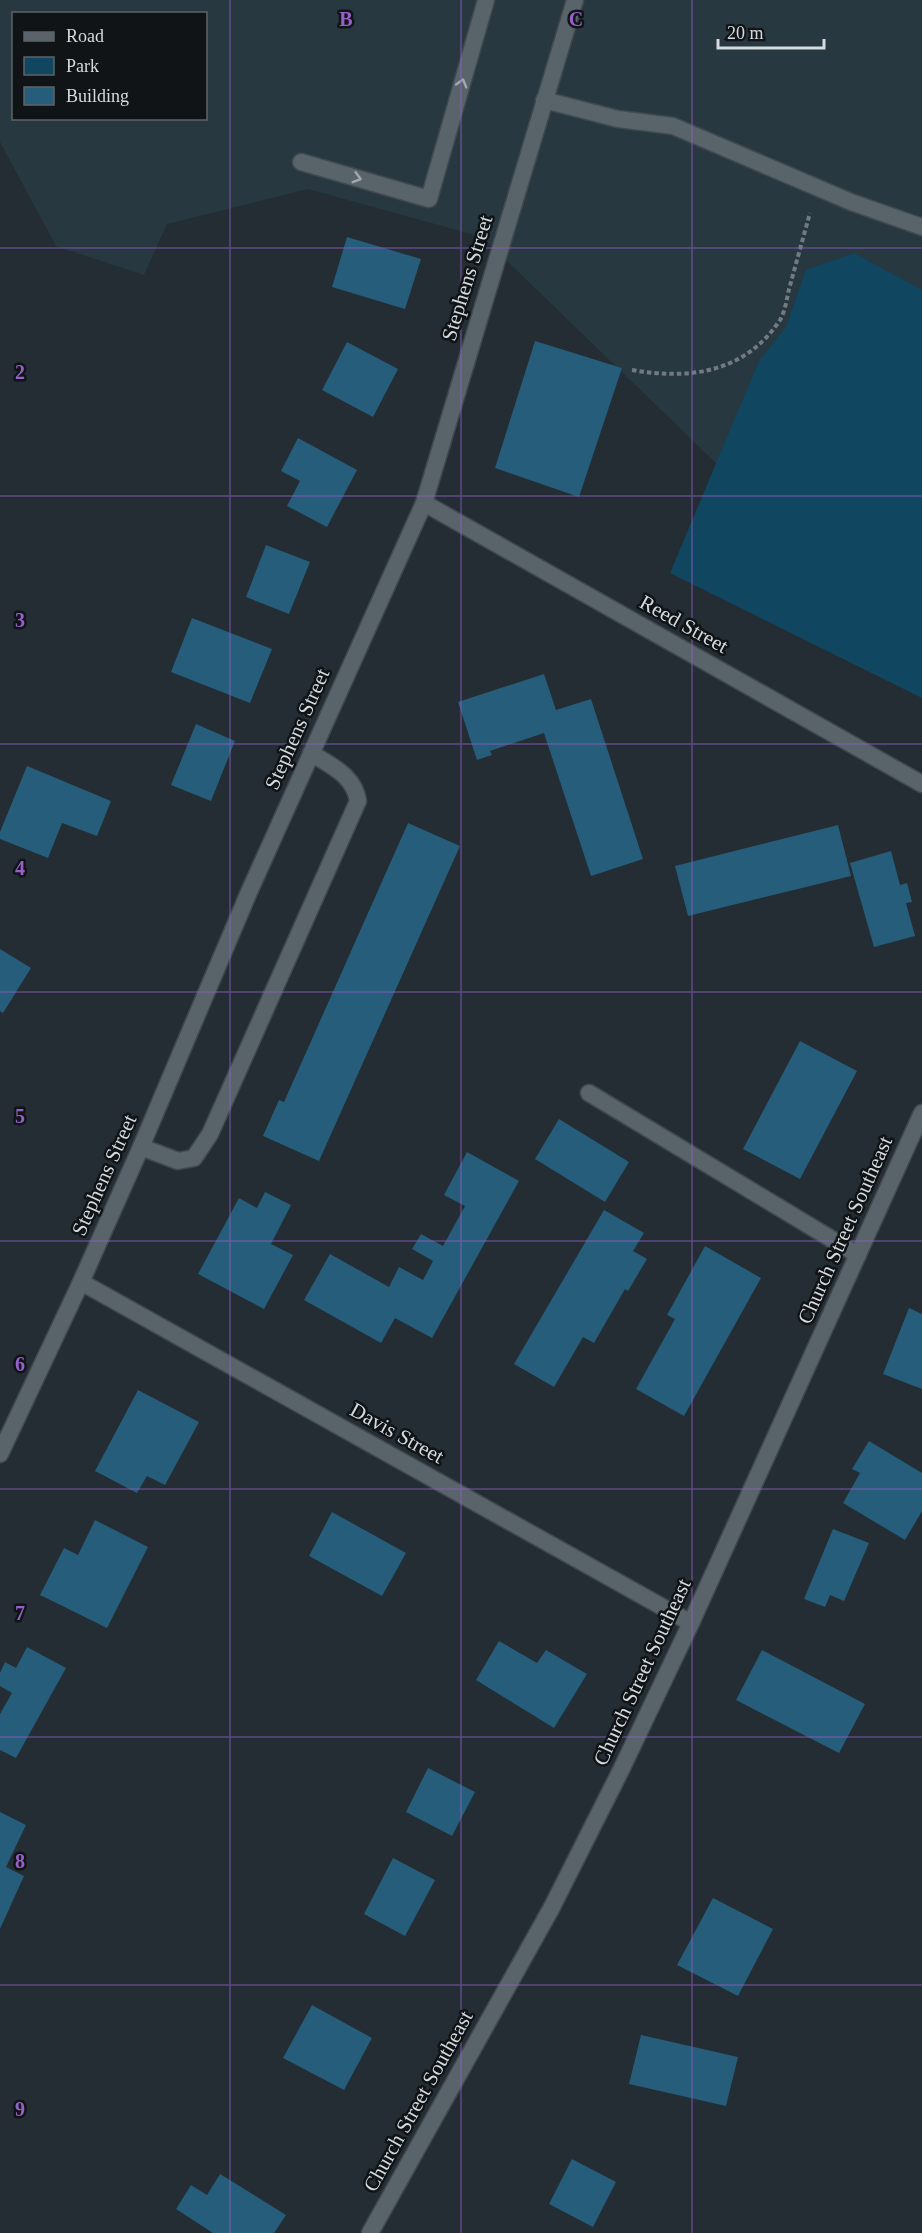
<svg xmlns="http://www.w3.org/2000/svg" width="922" height="2233" viewBox="0 0 922 2233" font-family="'Times New Roman',serif">
<style>
.built{fill:#273841;fill-rule:evenodd}
.green{fill:#10465f}
.building{fill:#255d7b}
.lines{fill:none;stroke-linecap:round;stroke-linejoin:round}
.service-casing{stroke:#40484e;stroke-width:19}
.minor-casing{stroke:#40484e;stroke-width:19}
.tertiary-casing{stroke:#40484e;stroke-width:19}
.path{stroke:#737b80;stroke-width:4;stroke-dasharray:4.5 3;stroke-linecap:butt}
.service{stroke:#58636a;stroke-width:16}
.minor{stroke:#58636a;stroke-width:16}
.tertiary{stroke:#58636a;stroke-width:16}
.oneway{stroke:#a2aab0}
.grid{fill:none;stroke:#9660c8;stroke-width:1.5;stroke-opacity:0.55}
.labels{text-anchor:middle;stroke-width:5;stroke-linejoin:round;paint-order:stroke}
.street-label{font-size:21px;fill:#d4dade;stroke:#101417}
.grid-label{font-size:20px;text-anchor:middle;font-weight:bold;fill:#9660c8;stroke:#101417;stroke-width:5;stroke-linejoin:round;paint-order:stroke}
</style>
<rect width="100%" height="100%" fill="#232d33"/>
<!-- built -->
<path class="built" d="M0,0H922V662L482,237L308,189L167,224L144,275L56,246L0,142ZM14,14H206V118H14Z"/>
<!-- green -->
<path class="green" d="M854,253L922,290V698L670,573L759,361L786,327L806,270Z"/>
<!-- building -->
<path class="building" d="M347,237L421,259L405,309L332,287Z
M535,341L622,368L579,497L495,468Z
M347,342L398,369L373,417L322,390Z
M298,438L357,470L327,527L287,506L300,481L281,471Z
M266,545L310,562L289,614L246,597Z
M192,618L272,649L250,703L171,672Z
M544,674L556,710L591,699L643,859L591,876L544,733L490,751L492,755L477,760L458,702Z
M196,724L235,741L211,801L171,785Z
M27,766L111,801L97,836L62,823L48,858L0,839V832Z
M408,823L460,846L319,1161L263,1136L279,1100L284,1102Z
M838,825L851,876L688,916L675,866Z
M891,851L900,885L907,883L912,902L906,903L915,936L874,947L850,863Z
M0,949L31,968L3,1013L0,1011Z
M800,1041L857,1071L800,1179L743,1149Z
M559,1119L629,1162L605,1202L535,1159Z
M467,1152L519,1181L432,1338L395,1318L381,1343L304,1300L330,1254L389,1287L399,1267L423,1280L433,1261L412,1249L421,1234L443,1246L465,1206L444,1195Z
M265,1192L291,1205L271,1244L293,1255L264,1309L198,1274L239,1198L257,1208Z
M604,1210L644,1233L633,1251L647,1259L628,1291L625,1289L594,1343L583,1337L554,1387L514,1364Z
M705,1246L761,1278L684,1416L636,1389L675,1319L667,1315Z
M909,1308L922,1314V1389L883,1374Z
M138,1390L199,1422L165,1485L147,1476L137,1493L95,1471Z
M869,1441L922,1473V1511L905,1540L843,1503L860,1473L852,1469Z
M332,1512L406,1553L382,1596L309,1556Z
M95,1520L148,1547L107,1628L40,1595L64,1548L78,1555Z
M833,1529L869,1543L844,1601L830,1595L825,1607L804,1599Z
M499,1641L537,1663L546,1650L587,1674L554,1728L476,1680Z
M27,1647L66,1668L16,1758L0,1750V1714L12,1693L0,1686V1673L5,1662L16,1668Z
M762,1650L865,1704L839,1753L736,1700Z
M428,1768L475,1792L452,1836L406,1812Z
M0,1812L26,1825L6,1867L24,1876L0,1929Z
M393,1858L435,1880L405,1936L364,1914Z
M713,1898L773,1929L738,1996L677,1965Z
M312,2005L372,2038L344,2090L283,2058Z
M641,2035L738,2057L726,2106L629,2084Z
M572,2159L616,2182L593,2227L549,2204Z
M220,2174L286,2215L274,2233H213L176,2209L191,2185L207,2195Z"/>
<g class="lines">
<defs>
<path id="service" d="M544,100L618,119L673,126L851,202L922,227
M301,162L429,199L486,0
M589,1093L858,1255
M141,1147L178,1161L194,1158L210,1134L358,801C354,775 331,766 311,753"/>
<path id="minor" d="M424,503L922,784
M81,1282L691,1623
M0,1454L81,1282L141,1147L249,892L424,503L575,0"/>
<path id="tertiary" d="M370,2233L552,1907L621,1770L691,1623L922,1113"/>
</defs>
<!-- service casing -->
<use href="#service" class="service-casing"/>
<!-- minor casing -->
<use href="#minor" class="minor-casing"/>
<!-- tertiary casing -->
<use href="#tertiary" class="tertiary-casing"/>
<!-- path -->
<path class="path" d="M632,370C689,380 745,373 780,320C785,312 787,298 789,289C796,264 803,238 810,213"/>
<!-- service -->
<use href="#service" class="service"/>
<!-- minor -->
<use href="#minor" class="minor"/>
<!-- tertiary -->
<use href="#tertiary" class="tertiary"/>
</g>
<!-- one-way arrows -->
<defs><path id="oneway-chevron" d="M-2-3.5L2.5 0L-2 3.5" fill="none" stroke-width="1.6" stroke-linecap="round" stroke-linejoin="round" transform="scale(1.5)"/></defs>
<g class="oneway">
<use href="#oneway-chevron" transform="translate(462 83) rotate(-74)"/>
<use href="#oneway-chevron" transform="translate(357 178) rotate(16)"/>
</g>
<!-- grid -->
<path class="grid" d="M230,0V2233M461,0V2233M692,0V2233M0,248H922M0,496H922M0,744H922M0,992H922M0,1241H922M0,1489H922M0,1737H922M0,1985H922"/>
<g class="labels">
<!-- street labels -->
<g class="street-label">
<text transform="translate(467 278) rotate(-73)" y="7">Stephens Street</text>
<text transform="translate(684 624) rotate(29)" y="7">Reed Street</text>
<text transform="translate(297 729) rotate(-66)" y="7">Stephens Street</text>
<text transform="translate(104 1175) rotate(-66)" y="7">Stephens Street</text>
<text transform="translate(845 1230) rotate(-66)" y="7">Church Street Southeast</text>
<text transform="translate(397 1433) rotate(29)" y="7">Davis Street</text>
<text transform="translate(642 1672) rotate(-65)" y="7">Church Street Southeast</text>
<text transform="translate(418 2101) rotate(-61)" y="7">Church Street Southeast</text>
</g>
</g>
<g class="grid-label">
<text x="346" y="26">B</text>
<text x="576" y="26">C</text>
<text x="20" y="379">2</text>
<text x="20" y="627">3</text>
<text x="20" y="875">4</text>
<text x="20" y="1123">5</text>
<text x="20" y="1371">6</text>
<text x="20" y="1620">7</text>
<text x="20" y="1868">8</text>
<text x="20" y="2116">9</text>
</g>
<!-- legend -->
<rect x="12" y="12" width="195" height="108" fill="#101417" stroke="#5e6367" stroke-width="1.5"/>
<rect x="24" y="32" width="30" height="9" fill="#58636a" stroke="#5e6367" stroke-width="1.5"/>
<text x="66" y="42" font-size="18" fill="#d4dade">Road</text>
<rect x="24" y="57" width="30" height="18" fill="#10465f" stroke="#5e6367" stroke-width="1.5"/>
<text x="66" y="72" font-size="18" fill="#d4dade">Park</text>
<rect x="24" y="87" width="30" height="18" fill="#255d7b" stroke="#5e6367" stroke-width="1.5"/>
<text x="66" y="102" font-size="18" fill="#d4dade">Building</text>
<!-- scale -->
<path d="M718 39v9h106v-9" fill="none" stroke="#d4dade" stroke-width="3"/>
<text x="727" y="39" font-size="18" fill="#d4dade" stroke="#101417" stroke-width="4.5" paint-order="stroke">20 m</text>
</svg>
